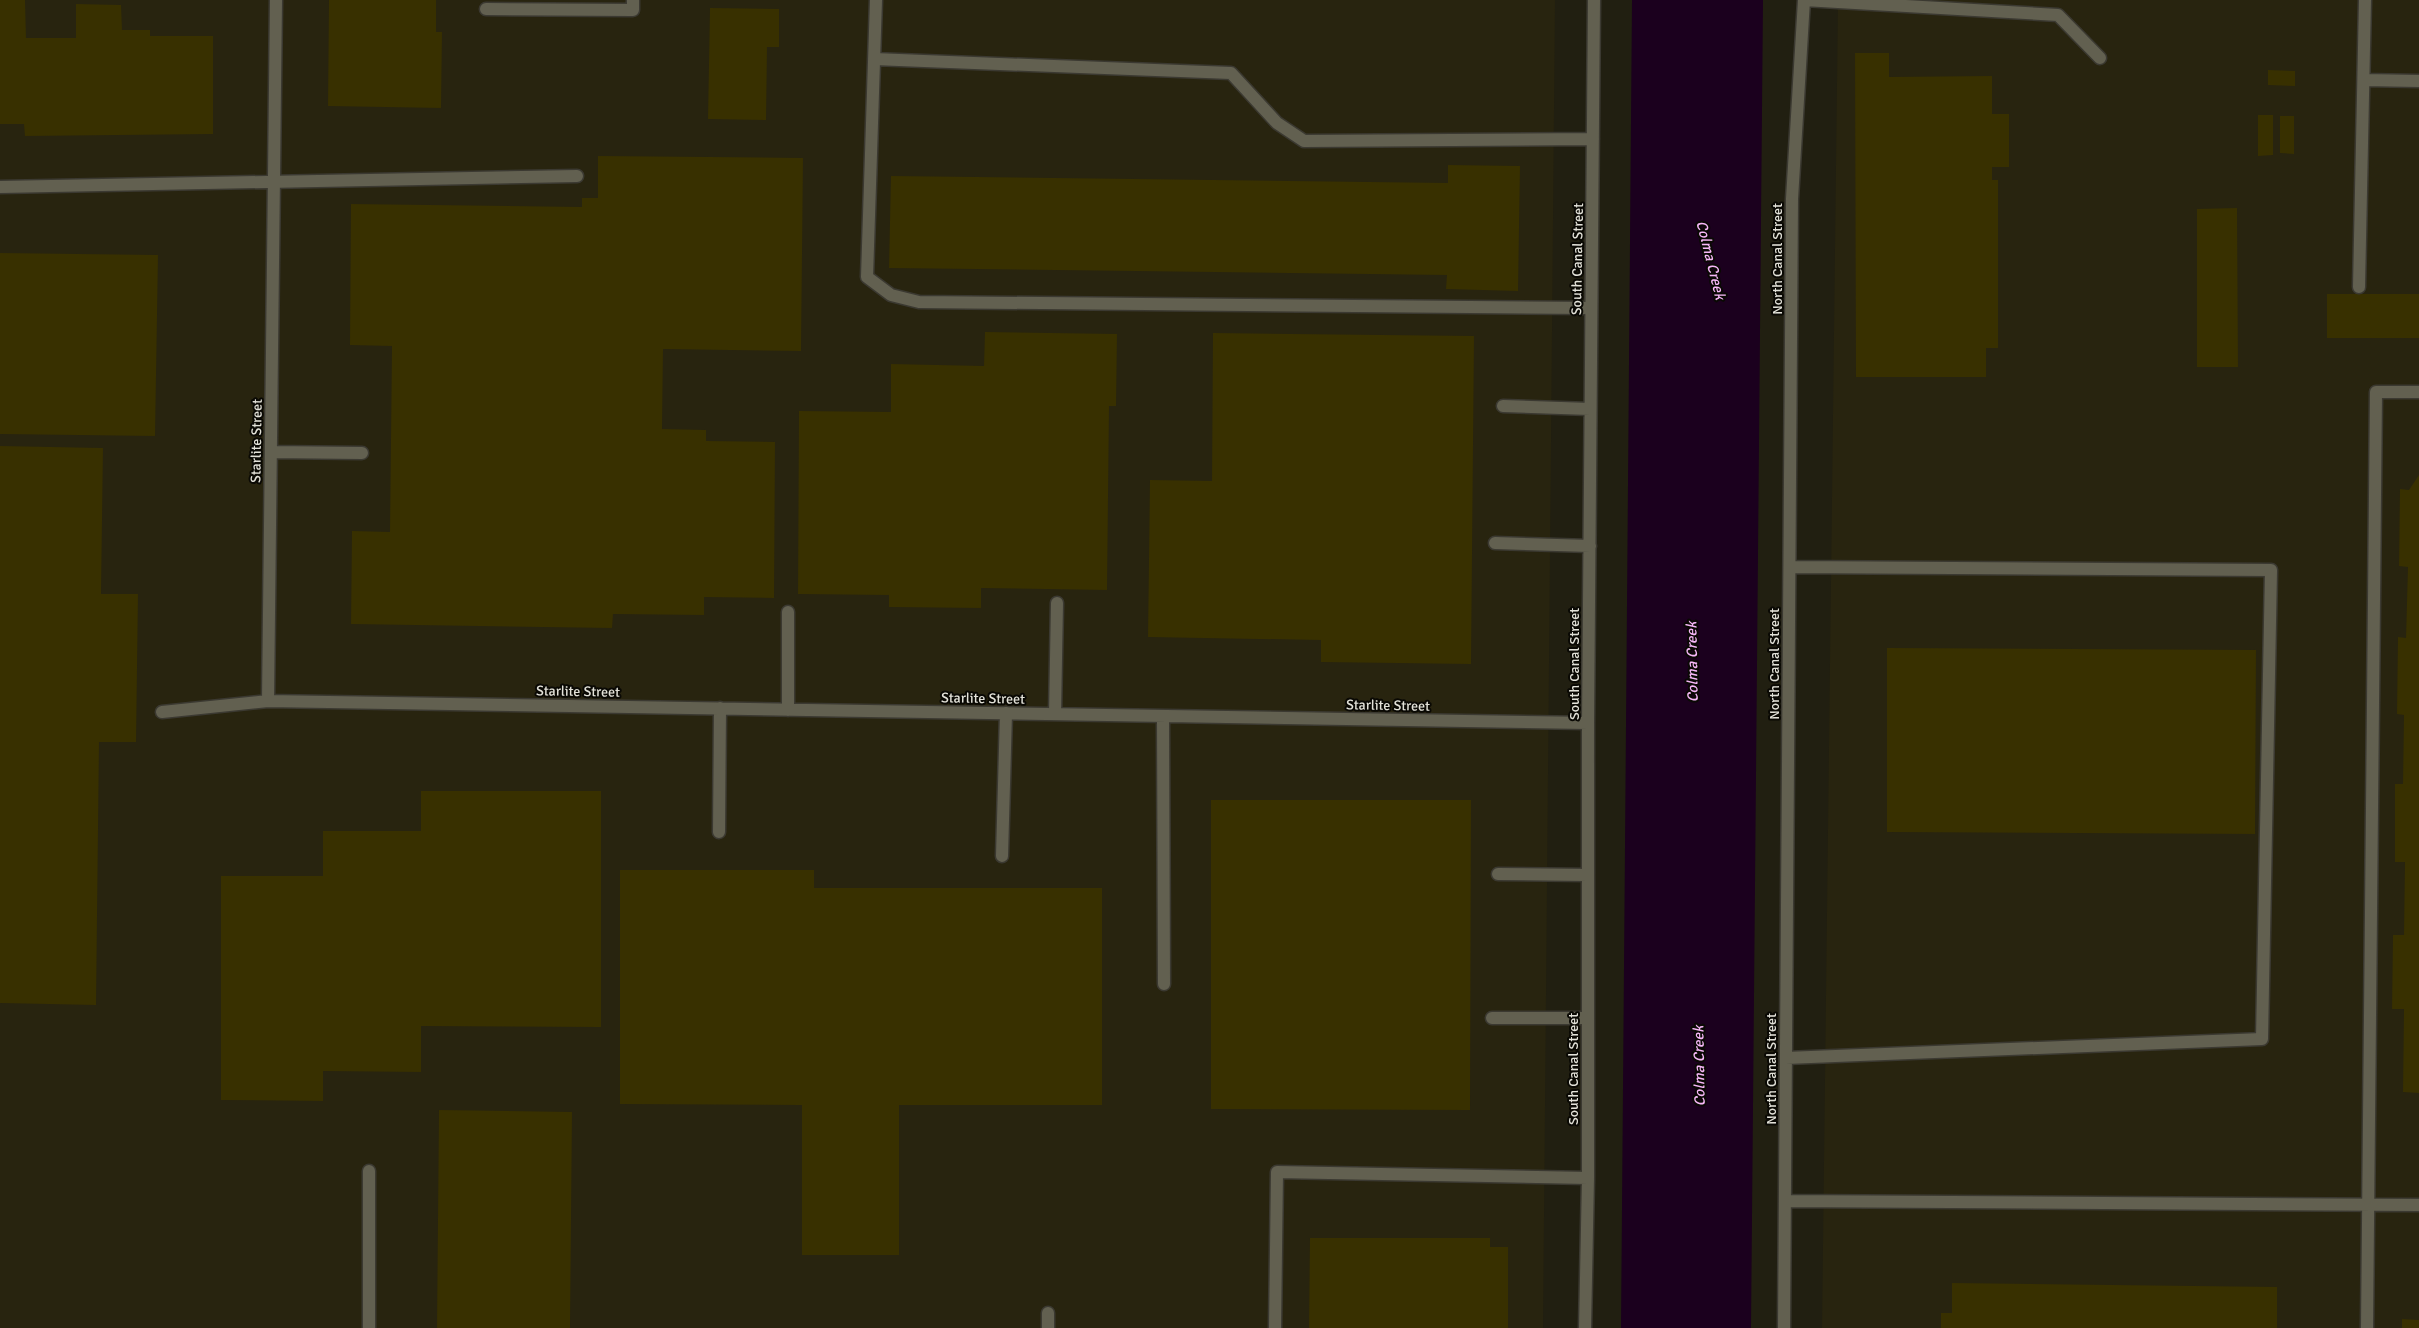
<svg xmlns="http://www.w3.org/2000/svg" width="2419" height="1328" viewBox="0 0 2419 1328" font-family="Signika,sans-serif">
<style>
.built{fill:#28240f}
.water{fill:#1b001e}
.building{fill:#383000}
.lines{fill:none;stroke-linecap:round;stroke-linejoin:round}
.minor-casing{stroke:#3b3931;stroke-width:15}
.minor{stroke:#626050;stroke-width:12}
.labels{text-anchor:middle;stroke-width:4;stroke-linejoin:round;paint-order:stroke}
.street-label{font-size:14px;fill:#e3e2d9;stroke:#0a0904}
.water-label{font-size:15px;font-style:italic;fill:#f6b7f7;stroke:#0a0904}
</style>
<rect width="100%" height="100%" fill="#211f11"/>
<!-- built -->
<path class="built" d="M0,0H1555L1543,1328H0Z
M1838,0H2419V1328H1822Z"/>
<!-- water -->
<path class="water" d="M1632,0H1763L1751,1328H1621Z"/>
<!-- building -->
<path class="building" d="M0,0H25L26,38H76V4L121,5L122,30H150V36H213V134L25,136L24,124H0Z
M329,0H436V32H442L441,108L328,106Z
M710,8L779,9V47H767L766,120L708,119Z
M1855,53H1889V77L1992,76V114H2009V167H1992V180H1998V348H1986V377H1856Z
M2268,70L2295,71V86L2268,85Z
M2258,115H2273V155L2258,156Z
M2280,116H2294V154L2280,153Z
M598,156L803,158L801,351L663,349L662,429L706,430V441L775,442L774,598L704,597V615L613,614L612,628L351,624L352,531L390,532L392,346L350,345L351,204L582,207V198H598Z
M1448,165L1520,166L1518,291L1446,289L1447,275L889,268L891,176L1448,183Z
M2237,208L2238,367H2197V209Z
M0,253L158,255L155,436L0,434Z
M2327,294H2419V338H2327Z
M985,332L1117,334L1116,406H1109L1107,590L981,588V608L889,607V595L798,594L799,411L891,412V364L984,366Z
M1213,333L1474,336L1471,664L1321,662V640L1148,637L1150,480L1212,481Z
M0,446L103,448L101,594H138L136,742H99L96,1005L0,1003Z
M2419,475V1093L2403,1092L2404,1009H2392L2393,935H2404L2405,862H2395V784H2403L2404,715L2397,714L2398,637L2406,638L2408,567L2399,566L2400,489L2409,490Z
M1887,648L2256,650L2255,834L1887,832Z
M421,791H601V1027L421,1026V1072L323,1071V1101L221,1100V876H323V831H421Z
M1211,800H1471L1470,1110L1211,1109Z
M620,870H814V888H1102V1105H899V1255H802V1105L620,1104Z
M439,1110L572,1112L570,1328H437Z
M1310,1238H1490V1247H1508V1328H1309Z
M1952,1283L2277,1287V1328H1941V1313H1952Z
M2402,1319L2419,1320V1328H2402Z"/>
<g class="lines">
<defs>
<path id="minor" d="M276,0L268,701L1588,723
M876,0L867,277L891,295L919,302L1591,308
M1804,0L2058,15L2100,58
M486,9L633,10V0
M874,59L1231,73L1277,123L1304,141L1593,139
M2364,80L2419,81
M0,187L577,176
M2359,287L2365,0
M1503,406L1590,409
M271,452L362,453
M1495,543L1590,546
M788,710V612
M162,712L268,701
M1055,714L1057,603
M1163,716L1164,984
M719,832L720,708
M1002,856L1006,713
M1498,874L1588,875
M1492,1018H1588
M1786,1058L2262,1039L2271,570L1790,567
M1785,1201L2419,1205
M369,1328V1171
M1048,1328V1313
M1275,1328L1277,1172L1588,1178
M1585,1328L1588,1178V723L1594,0
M1784,1328L1792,199L1804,0
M2367,1328L2376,392H2419"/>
</defs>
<!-- minor casing -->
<use href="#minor" class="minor-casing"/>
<!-- minor -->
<use href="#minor" class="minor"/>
</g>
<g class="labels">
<!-- street labels -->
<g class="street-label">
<text transform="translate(1577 259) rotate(-89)" y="5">South Canal Street</text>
<text transform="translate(1777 259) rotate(-90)" y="5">North Canal Street</text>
<text transform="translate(256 441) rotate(-89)" y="5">Starlite Street</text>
<text transform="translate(1574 664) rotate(-90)" y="5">South Canal Street</text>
<text transform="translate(1774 664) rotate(-90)" y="5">North Canal Street</text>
<text transform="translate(578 691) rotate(1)" y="5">Starlite Street</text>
<text transform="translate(983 698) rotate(1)" y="5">Starlite Street</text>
<text transform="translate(1388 705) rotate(1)" y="5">Starlite Street</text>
<text transform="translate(1573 1069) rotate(-90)" y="5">South Canal Street</text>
<text transform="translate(1771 1069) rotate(-90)" y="5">North Canal Street</text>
</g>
<!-- water labels -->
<g class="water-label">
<text transform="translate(1711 260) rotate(76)" y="5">Colma Creek</text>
<text transform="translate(1692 662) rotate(-91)" y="5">Colma Creek</text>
<text transform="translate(1699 1066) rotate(-91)" y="5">Colma Creek</text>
</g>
</g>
</svg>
